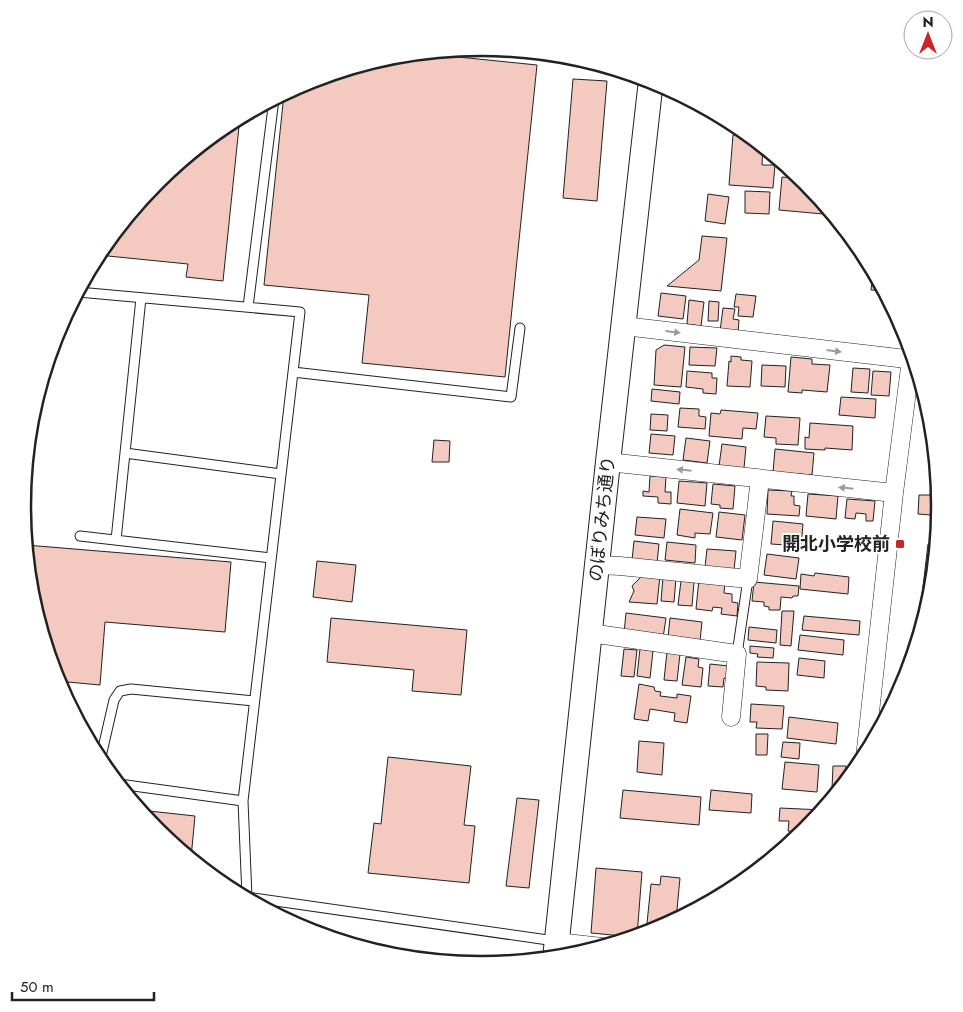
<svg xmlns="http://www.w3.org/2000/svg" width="963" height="1012" viewBox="0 0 963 1012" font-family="Jost,'Noto Sans JP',sans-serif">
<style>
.building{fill:#f3c9c0;stroke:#222}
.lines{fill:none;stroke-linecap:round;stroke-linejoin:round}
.lane-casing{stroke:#222;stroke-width:11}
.street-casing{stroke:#222;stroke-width:19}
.secondary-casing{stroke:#222;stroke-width:26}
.lane{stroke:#fff;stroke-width:9}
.street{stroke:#fff;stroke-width:18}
.secondary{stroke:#fff;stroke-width:24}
.oneway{fill:#9c9c9c}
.poi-dot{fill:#c62828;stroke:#fff;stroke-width:2}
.labels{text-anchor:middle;stroke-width:4;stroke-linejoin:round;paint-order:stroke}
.street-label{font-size:18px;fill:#222;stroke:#fff}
.poi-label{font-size:18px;font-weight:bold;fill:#222;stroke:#fff;text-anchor:end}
.rim{fill:none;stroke:#222;stroke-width:2.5}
</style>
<rect width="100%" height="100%" fill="#fff"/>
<!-- building -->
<path class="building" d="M419,53L537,65L505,377L362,363L369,295L264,285L284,94L306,82L392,56Z
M573,79L607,81L597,201L563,198Z
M240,117L223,281L186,277L188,264L98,255L100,251L157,181L227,124Z
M741,130H744L763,146L762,165H775L773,188L729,185L733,135H741Z
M782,177L803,179L834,215L779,210Z
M745,191L770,192L769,214L745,213Z
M708,194L729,197L725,224L705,221Z
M702,236L727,238L721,291L667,286L699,260Z
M873,269L884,291L871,290Z
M661,293L686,296L683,319L658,316Z
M736,294L756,296L753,317L738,316L739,307H734Z
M689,300L704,302L701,326L687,324Z
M709,301L719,302L718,321H708Z
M723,308L735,309L733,319L739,320L738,333L720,331Z
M664,345L685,347L681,387L654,385L656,350Z
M690,347L717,348L715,366L689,365Z
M731,356L741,357V360L752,361L750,387L727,386L729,361L731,362Z
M791,357L812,359V364L830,365L827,392L802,390V393L788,392Z
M762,365L786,366L785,387L761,386Z
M853,368L870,369L868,393L851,392Z
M687,371L712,373V378H717L716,394L703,393V389L686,387Z
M873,371L891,372L889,396L871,395Z
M652,389L680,392L679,404L651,401Z
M841,397L876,399L875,418L839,415Z
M680,408L699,409V416L706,417L705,429L678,427Z
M721,410L758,413L756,429L743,428L742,439L709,436L711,413L720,414Z
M651,414L668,415L667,431L650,430Z
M766,416L800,418L798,445L776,444V438L764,437Z
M810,423L853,426L852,450L825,448V450L805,449V437L809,438Z
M651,434L675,436L673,455L649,453Z
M686,438L710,441L707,463L683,460Z
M434,440L450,441L449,462H432Z
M722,444L746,447L744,468L719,466Z
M775,449L814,453L812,475L773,472Z
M650,476L666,477L665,492H671V504L658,503V497L643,496V491L649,492Z
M679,481L707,483L705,506L677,503Z
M713,484L735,486L733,509L720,508V505L711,504Z
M768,490L792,491L791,496H794V505L800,506L799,516L767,514Z
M808,494L838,496L836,519L806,516Z
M919,495H932L931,515L918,514Z
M847,499L875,501L873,521H866V514L856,513L855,519L845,518Z
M680,509L713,513L710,534L695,533V538L677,535Z
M719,512L745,515L742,540L716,537Z
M637,517L666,519L664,538L635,535Z
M773,521L803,524L801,546L771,544Z
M634,541L659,544L657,563L632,560Z
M667,542L696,545L695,563L665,560Z
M928,544L937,545L932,596L916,646Z
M26,545L231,562L225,632L105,622L100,685L57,681L31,595Z
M707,549L736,551L734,570L705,567Z
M767,554L799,558L796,579L764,575Z
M317,561L356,565L352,602L313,597Z
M815,573L849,577L848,594L800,589L801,574L814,576Z
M642,576L644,578L646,576H660L657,604L629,602L634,591L632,586Z
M663,577L676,578L674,602L661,601Z
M699,579L725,582L724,593L732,594V602L738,603L737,616L721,614L722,608L713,607L712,611L696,609Z
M681,581L694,582L692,606L678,605Z
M754,582L799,586L798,596H793L792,598L781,597L780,610H769V607L764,606V602L752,601Z
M782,611H794L791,646L780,645Z
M626,613L666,618L663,638L624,633Z
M804,616L860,621L859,635L802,630Z
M331,618L467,630L461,695L412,691L414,670L327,662Z
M670,618L702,622L700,641L668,637Z
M749,627L777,630L776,643L748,640Z
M800,635L844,640L843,655L798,650Z
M750,646L774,648L773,658L757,657L758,654L750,653Z
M624,649L637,650L634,677L621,676Z
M640,649L653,651L650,678L637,676Z
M667,652L680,654L677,681L664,680Z
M686,657L699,659L698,667L703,668L701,687L682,685Z
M799,658L825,661L824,678L797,675Z
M757,662L789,663L788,691L766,690V687L756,686Z
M710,664L729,666L727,679L724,678L723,687L708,686Z
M639,684L654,687L655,691L661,692L660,696L677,698V694L691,696L687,723L674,721L675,713L650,709L648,721L634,719Z
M751,704L784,706L782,729L756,728L757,722H750Z
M789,717L838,723L836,744L787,738Z
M756,734H768L767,755H756Z
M639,741L664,743L662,775L637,772Z
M783,742L800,743L799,759L781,757Z
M388,757L471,766L464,825L475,826L469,883L368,873L374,823L381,824Z
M785,762L819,765L817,792L782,789Z
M833,766H846L845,784L840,789L832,788Z
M623,790L701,797L699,825L620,818Z
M711,790L752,794L751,813L709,810Z
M517,798L539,800L529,888L506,886Z
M780,808L823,810L812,823H810L809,826L804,832L788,831L789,821H779Z
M140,810L195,816L191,858L157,830Z
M789,835L799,836L787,846Z
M596,868L642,872L637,936L634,937L591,933Z
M661,876L680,878L676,920L657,930L646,933L651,884L660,885Z"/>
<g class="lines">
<defs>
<path id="lane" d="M78,292L300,312L243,801L247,897L555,941
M248,307L274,99
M293,372L511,397L520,328
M125,453L281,474
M80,536L271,558
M116,540L141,298
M737,654L748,579
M100,761L114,700L120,691L131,689L254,701
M119,784L243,801"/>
<path id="street" d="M624,326L915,360
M608,462L894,493
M597,565L620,566L748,579L760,479
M590,633L737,654L731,717
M865,758L894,493L912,352
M557,942L602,947"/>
<path id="secondary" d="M555,958L608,462L651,80"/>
</defs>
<!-- lane casing -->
<use href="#lane" class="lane-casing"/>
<!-- street casing -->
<use href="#street" class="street-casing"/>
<!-- secondary casing -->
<use href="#secondary" class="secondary-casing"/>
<!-- lane -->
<use href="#lane" class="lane"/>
<!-- street -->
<use href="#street" class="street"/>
<!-- secondary -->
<use href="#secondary" class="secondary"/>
</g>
<!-- one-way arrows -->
<defs><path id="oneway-solid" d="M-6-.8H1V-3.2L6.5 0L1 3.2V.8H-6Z" transform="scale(1.25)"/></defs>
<g class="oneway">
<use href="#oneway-solid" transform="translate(673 332) rotate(7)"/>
<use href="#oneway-solid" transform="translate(834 351) rotate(7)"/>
<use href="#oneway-solid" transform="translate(684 470) rotate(-174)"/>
<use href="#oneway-solid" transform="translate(846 488) rotate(-174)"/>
</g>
<!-- markers -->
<rect class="poi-dot" x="895" y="539" width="10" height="10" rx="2.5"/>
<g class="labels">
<!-- street labels -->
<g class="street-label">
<text transform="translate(602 519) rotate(-84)" y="6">のぼりみち通り</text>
</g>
<!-- poi labels -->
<g class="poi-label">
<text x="890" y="550">開北小学校前</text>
</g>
</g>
<!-- crop -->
<path d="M0 0H963V1012H0ZM31 506a450 450 0 1 1 900 0a450 450 0 1 1-900 0Z" fill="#fff" fill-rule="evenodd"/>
<path class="rim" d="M31 506a450 450 0 1 1 900 0a450 450 0 1 1-900 0Z"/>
<!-- north arrow -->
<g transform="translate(928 35)"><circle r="24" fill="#ffffff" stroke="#a7a7a7"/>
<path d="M0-4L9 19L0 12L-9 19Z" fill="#c62828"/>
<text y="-8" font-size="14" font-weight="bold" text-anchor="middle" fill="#222222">N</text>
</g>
<!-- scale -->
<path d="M12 992v8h142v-8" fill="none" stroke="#222222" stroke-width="2.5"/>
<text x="20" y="992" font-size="15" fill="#222222" stroke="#ffffff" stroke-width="4" paint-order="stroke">50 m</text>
</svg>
